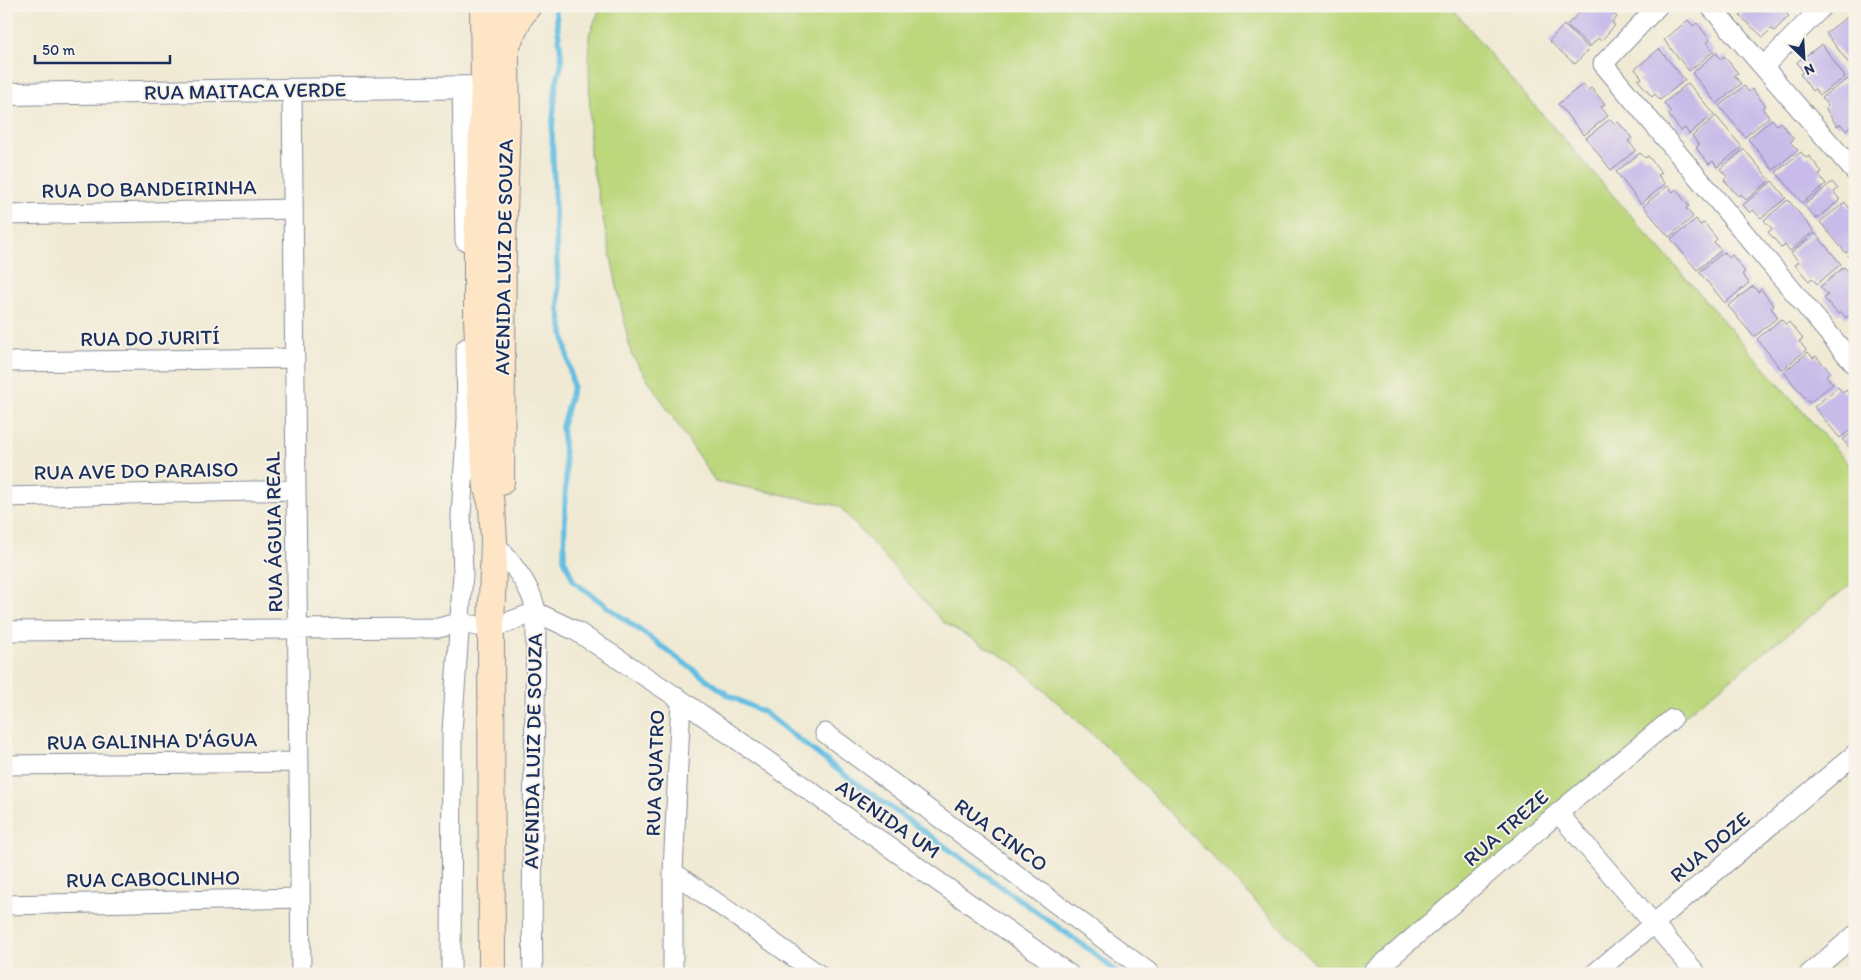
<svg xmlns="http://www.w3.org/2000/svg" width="1861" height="980" viewBox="0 0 1861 980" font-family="Itim,sans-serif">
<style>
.green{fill:#bcd77c;stroke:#6c836d}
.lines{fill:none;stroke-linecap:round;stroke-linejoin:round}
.stream{stroke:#64bee2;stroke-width:5.5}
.building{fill:#c8bbe9}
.minor-casing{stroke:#868c99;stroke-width:21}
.tertiary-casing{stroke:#868c99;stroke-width:24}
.secondary-casing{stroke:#868c99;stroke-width:28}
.minor{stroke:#fff;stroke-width:19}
.tertiary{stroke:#fff;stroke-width:22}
.secondary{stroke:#fde5c5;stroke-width:26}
.labels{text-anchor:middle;stroke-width:4;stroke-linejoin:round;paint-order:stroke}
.street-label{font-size:21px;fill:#1b2f5e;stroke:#f7f3e8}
</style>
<rect width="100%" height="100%" fill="#f7f3e8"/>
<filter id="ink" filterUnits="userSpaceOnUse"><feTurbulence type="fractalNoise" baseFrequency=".02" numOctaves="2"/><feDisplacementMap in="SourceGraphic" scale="10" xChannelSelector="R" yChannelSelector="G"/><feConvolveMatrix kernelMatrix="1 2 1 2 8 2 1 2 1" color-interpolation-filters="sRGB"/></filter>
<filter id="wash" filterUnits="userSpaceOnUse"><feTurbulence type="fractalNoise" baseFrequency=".0096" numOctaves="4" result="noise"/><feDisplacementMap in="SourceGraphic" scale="20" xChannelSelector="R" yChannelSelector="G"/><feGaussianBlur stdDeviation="1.12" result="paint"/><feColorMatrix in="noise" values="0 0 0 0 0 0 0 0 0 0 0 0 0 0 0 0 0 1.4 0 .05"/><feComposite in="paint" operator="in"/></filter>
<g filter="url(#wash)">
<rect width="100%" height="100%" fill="#f0ead4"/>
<!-- green -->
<path class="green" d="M601,6H1451L1504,71L1855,471V581L1356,974H1325L1115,755L1014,663L943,622L839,506L715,481L631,354L590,155L589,35Z"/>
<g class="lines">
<!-- stream -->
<path class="stream" d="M555,6L562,62L556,84L552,131L559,310L573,387L562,426L566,470L564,559L574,582L728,695L765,713L842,773L1090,950L1119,974"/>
</g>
<g id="blocks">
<!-- building -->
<path class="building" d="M1585,6H1606L1617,17L1612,23L1615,25L1601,41L1598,38L1590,47L1567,25Z
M1611,6H1625L1619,13Z
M1749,6H1790L1791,7L1786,13L1789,16L1774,31L1771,29L1763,37L1740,16Z
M1851,14L1855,19V61L1850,65L1826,33Z
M1688,20L1693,26L1697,23L1710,40L1706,42L1714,51L1689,71L1664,40Z
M1564,25L1589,49L1575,64L1549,41Z
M1822,44L1845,77L1820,95L1815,89L1812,91L1800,74L1803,72L1797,62Z
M1659,49L1685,80L1660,100L1655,94L1652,97L1638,80L1642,78L1635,69Z
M1716,53L1721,59L1724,56L1738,73L1734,75L1741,84L1717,104L1692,73Z
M1848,79L1855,89V123L1845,130L1841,124L1837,126L1825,108L1828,106L1822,97Z
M1688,83L1714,114L1689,134L1685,128L1681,131L1668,114L1671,112L1664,103Z
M1583,84L1588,90L1591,88L1605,104L1601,107L1608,116L1584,135L1558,104Z
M1744,86L1749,92L1752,89L1766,106L1762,108L1769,117L1745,137L1719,106Z
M1716,116L1742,147L1717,167L1713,161L1709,164L1696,148L1699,145L1692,136Z
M1610,119L1615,124L1618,122L1632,138L1628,141L1636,150L1611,170L1586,138Z
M1772,119L1777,125L1780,122L1794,139L1790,142L1798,150L1773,170L1748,139Z
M1744,149L1770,180L1746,200L1741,194L1738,196L1724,180L1727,177L1720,169Z
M1801,152L1806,158L1809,156L1822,172L1819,175L1826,184L1802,203L1776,172Z
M1640,153L1645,158L1648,156L1662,173L1658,175L1665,184L1641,204L1616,172Z
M1772,181L1786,198L1761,218L1753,210L1750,213L1743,205Z
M1832,182L1838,189L1834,192L1840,200L1816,219L1804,205Z
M1668,186L1673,192L1676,189L1689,206L1686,208L1693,217L1669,237L1643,206Z
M1788,200L1814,231L1790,251L1785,245L1782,248L1768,232L1772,229L1764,220Z
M1845,202L1849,208L1853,205L1855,208V246L1846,253L1820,222Z
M1696,219L1700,225L1704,223L1717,239L1714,242L1721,251L1697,270L1671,239Z
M1815,233L1841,264L1817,284L1812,278L1809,281L1795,265L1799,262L1791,253Z
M1855,250V265L1848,256Z
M1724,252L1729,258L1732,255L1745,272L1742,274L1749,283L1725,303L1699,272Z
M1844,267L1855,279V310L1846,318L1841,312L1838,314L1824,298L1828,295L1820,287Z
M1753,286L1758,292L1761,289L1774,306L1771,308L1778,317L1754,337L1728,306Z
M1781,319L1786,325L1789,322L1803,339L1799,341L1806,350L1782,370L1757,339Z
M1808,352L1813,358L1816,356L1830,372L1826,375L1833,384L1809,403L1784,372Z
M1838,387L1843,393L1846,390L1855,401V426L1840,438L1814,407Z
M1855,430V455L1843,440Z"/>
</g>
</g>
<g filter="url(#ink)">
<use href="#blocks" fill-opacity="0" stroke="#868c99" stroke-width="1"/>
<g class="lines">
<defs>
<path id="minor" d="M1658,6L1603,64L1855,365
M1710,6L1855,172
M1764,66L1823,6
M462,87L465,241
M292,90L301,974
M6,215L293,209
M6,362L295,358
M6,497L296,490
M494,541C510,563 532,585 536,612C536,733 530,853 533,974
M6,631L438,628L459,623L491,628L536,612L576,631L681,700L673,872V974
M681,700L1069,974
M825,733L1151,974
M6,765L299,762
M1558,813L1697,974
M673,872L818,974
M6,905L300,898
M451,974L452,732L463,574L461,515L467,419L466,348
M1371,974L1558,813L1672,719
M1594,974L1855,754
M1809,974L1855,935"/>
<path id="tertiary" d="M6,94L484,87"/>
<path id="secondary" d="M483,6L484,87L477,244V319L483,445L487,488L492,506L494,541L491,628L492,974
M507,45L520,17L528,6
M501,482L503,244L507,118L505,6"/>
</defs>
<!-- minor casing -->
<use href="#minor" class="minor-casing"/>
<!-- tertiary casing -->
<use href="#tertiary" class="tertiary-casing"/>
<!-- secondary casing -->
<use href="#secondary" class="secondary-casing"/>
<!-- minor -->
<use href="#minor" class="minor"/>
<!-- tertiary -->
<use href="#tertiary" class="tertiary"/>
<!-- secondary -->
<use href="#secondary" class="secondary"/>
</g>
</g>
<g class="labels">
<!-- street labels -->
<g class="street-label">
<text transform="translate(245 91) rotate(-1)" y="7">RUA MAITACA VERDE</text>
<text transform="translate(149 189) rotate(-1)" y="7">RUA DO BANDEIRINHA</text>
<text transform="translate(504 257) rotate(-89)" y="7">AVENIDA LUIZ DE SOUZA</text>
<text transform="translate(150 338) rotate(-1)" y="7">RUA DO JURITÍ</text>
<text transform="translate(136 471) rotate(-1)" y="7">RUA AVE DO PARAISO</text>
<text transform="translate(274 532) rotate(-91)" y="7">RUA ÁGUIA REAL</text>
<text transform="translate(152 741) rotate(-1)" y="7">RUA GALINHA D'ÁGUA</text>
<text transform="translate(533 751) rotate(-89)" y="7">AVENIDA LUIZ DE SOUZA</text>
<text transform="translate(655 773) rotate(-88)" y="7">RUA QUATRO</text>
<text transform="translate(888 819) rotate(35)" y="7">AVENIDA UM</text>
<text transform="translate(1506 828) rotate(-41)" y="7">RUA TREZE</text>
<text transform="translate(1001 835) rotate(36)" y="7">RUA CINCO</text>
<text transform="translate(1710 847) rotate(-40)" y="7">RUA DOZE</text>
<text transform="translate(153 879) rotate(-1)" y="7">RUA CABOCLINHO</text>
</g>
</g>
<!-- margin -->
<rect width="1861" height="980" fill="none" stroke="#f7f3e8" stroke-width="25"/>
<!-- north arrow -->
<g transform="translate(1804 58) rotate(155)" stroke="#f7f3e8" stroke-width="4" paint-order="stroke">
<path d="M0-4L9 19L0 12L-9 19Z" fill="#1b2f5e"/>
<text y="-8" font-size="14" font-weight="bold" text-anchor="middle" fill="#1b2f5e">N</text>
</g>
<!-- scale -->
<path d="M35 55v8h135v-8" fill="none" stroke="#1b2f5e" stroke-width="2.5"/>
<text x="42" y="55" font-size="15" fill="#1b2f5e" stroke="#f7f3e8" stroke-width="4" paint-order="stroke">50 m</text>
</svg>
